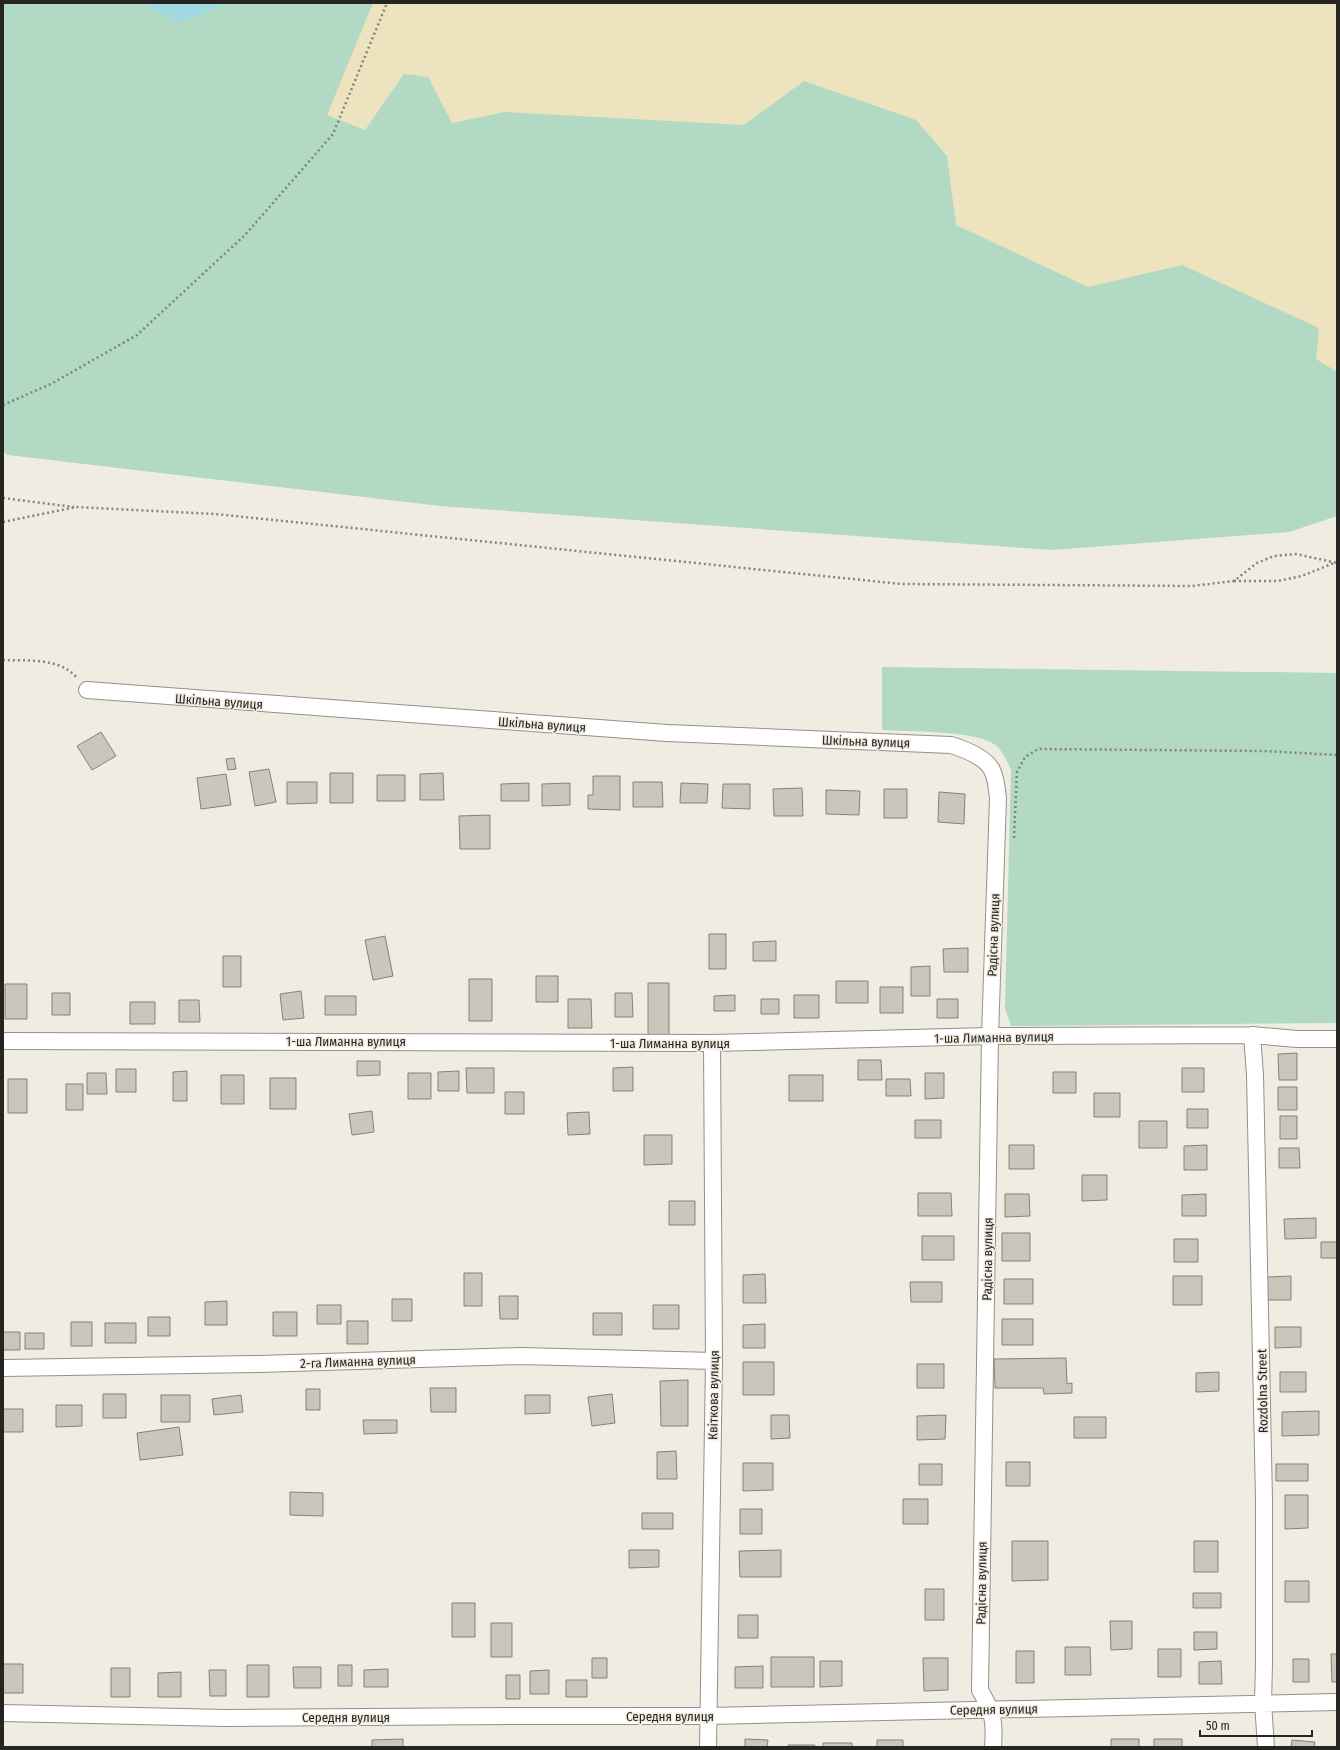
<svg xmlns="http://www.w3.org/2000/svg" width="1340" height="1750" viewBox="0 0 1340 1750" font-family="'Fira Sans Condensed',sans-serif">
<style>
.green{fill:#b1d9c4}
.sand{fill:#ede3be}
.water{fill:#a1d9e1}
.building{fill:#cac6bc;stroke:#858178}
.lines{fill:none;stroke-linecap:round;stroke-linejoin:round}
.street-casing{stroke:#949087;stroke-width:18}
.path{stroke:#84827b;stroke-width:2.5;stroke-dasharray:2 3;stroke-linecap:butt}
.street{stroke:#fff;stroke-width:16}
.labels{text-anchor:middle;stroke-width:3;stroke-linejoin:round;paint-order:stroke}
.street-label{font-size:13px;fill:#262521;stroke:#f0ece2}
</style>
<rect width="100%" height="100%" fill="#f0ece2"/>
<!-- green -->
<path class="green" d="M3,3H1337V516L1289,532L1052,550L440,506L8,455L3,452Z
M882,667L1337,673V1023L1011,1026L1005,1008L1011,770C1006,760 1002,748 992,743C969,730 910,732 882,730Z"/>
<!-- sand -->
<path class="sand" d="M373,3H1337V372L1316,359L1319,328L1182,265L1088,287L956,225L947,156L916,120L804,81L744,125L505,112L452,123L428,77L404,74L365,130L327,115Z"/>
<!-- water -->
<path class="water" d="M141,3H228L178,23Z"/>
<!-- building -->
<path class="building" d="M101,732L116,756L92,770L77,746Z
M234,758L236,769L228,770L226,759Z
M269,769L276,802L255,806L249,772Z
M330,773H353V803H330Z
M443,773L444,800H420V774Z
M226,774L231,805L201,809L197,778Z
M377,775H405V801H377Z
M593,776H620V810L588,809V795H593Z
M287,782H317V803L287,804Z
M633,782H662L663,807H633Z
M529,783V801H501V784Z
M570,783V805L542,806V784Z
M681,783L708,784L707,803H680Z
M723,784H750V809L722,808Z
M802,788L803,816H774L773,789Z
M884,789H907V818H884Z
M826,790L860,791L859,815L826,814Z
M939,792L965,794L964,824L938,822Z
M490,815V849H460L459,816Z
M709,934H726V969H709Z
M385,936L393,976L373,980L365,940Z
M776,941V961H753V942Z
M968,948V972H944L943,949Z
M223,956H241V987H223Z
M930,966V996H911V967Z
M536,976H558V1002H536Z
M469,979H492V1021H469Z
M836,981H868V1003H836Z
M648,983H669V1035H648Z
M5,984H27V1019H5Z
M880,987H903V1013H880Z
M301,991L304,1018L283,1020L280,994Z
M52,993H70V1015H52Z
M615,993H632L633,1017H615Z
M735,995V1011H714V996Z
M794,995H819V1018H794Z
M325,996H356V1015H325Z
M568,999H591L592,1028H568Z
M761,999H779V1014H761Z
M937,999H958V1018H937Z
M179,1000H199L200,1022H179Z
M130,1002H155V1024H130Z
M1297,1053V1080H1279L1278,1054Z
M858,1060H881L882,1080H858Z
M357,1061H380V1075L357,1076Z
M633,1067V1091H613V1068Z
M466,1068H494V1093H467Z
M1182,1068H1204V1092H1182Z
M116,1069H136V1092H116Z
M187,1071V1101H173V1072Z
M459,1071V1091H438V1072Z
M1053,1072H1076V1093H1053Z
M87,1073H106L107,1094H87Z
M408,1073H431V1099H408Z
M925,1073H944V1098L925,1099Z
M221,1075H244V1104H221Z
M789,1075H823V1101H789Z
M270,1078H296V1109H270Z
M8,1079H27V1113H8Z
M886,1079H910L911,1096H886Z
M66,1084H83V1110H66Z
M1278,1087H1297V1110H1278Z
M505,1092H524V1114H505Z
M1094,1093H1120V1117H1094Z
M1187,1109H1208V1128H1187Z
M372,1111L374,1132L352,1135L349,1114Z
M589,1112L590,1134L568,1135L567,1113Z
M1280,1116H1297V1139H1280Z
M915,1120H941V1138H915Z
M1139,1121H1167V1148H1139Z
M644,1135H672V1164L644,1165Z
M1009,1145H1034V1169H1009Z
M1207,1145V1170H1184V1146Z
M1279,1148H1299L1300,1168H1279Z
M1082,1175H1107V1200L1082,1201Z
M918,1193H951L952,1216H918Z
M1005,1194H1029L1030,1216L1005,1217Z
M1206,1194V1216H1182V1195Z
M669,1201H695V1225H669Z
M1316,1218V1238L1285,1239L1284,1219Z
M1002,1233H1030V1261H1002Z
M922,1236H954V1260H922Z
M1174,1239H1198V1262H1174Z
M1321,1242H1337V1258H1321Z
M464,1273H482V1306H464Z
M765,1274L766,1303H743V1275Z
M1173,1276H1202V1305H1173Z
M1291,1276V1300H1268L1267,1277Z
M1004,1279H1033V1304H1004Z
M910,1282H942V1302H911Z
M499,1296H518V1319H500Z
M392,1299H412V1321H392Z
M227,1301V1325H205V1302Z
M317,1305H341V1324H317Z
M653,1305H679V1329H653Z
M273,1312H297V1336H273Z
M593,1313H622V1335H593Z
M148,1317H170V1336H148Z
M1002,1319H1033V1345H1002Z
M347,1321H368V1344H347Z
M71,1322H92V1346H71Z
M105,1323H136V1343H105Z
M765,1324V1348H743V1325Z
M1275,1327H1301V1347L1275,1348Z
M3,1332H20V1350H3Z
M25,1333H44V1349H25Z
M1066,1358L1067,1384L1072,1383V1393L1044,1394L1043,1388H995L994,1359Z
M743,1362H774V1395H743Z
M917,1364H944V1388H917Z
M1219,1372V1391L1196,1392V1373Z
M1280,1372H1306V1392H1280Z
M688,1380V1426H661L660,1381Z
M430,1388H456V1412H431Z
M306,1389H320V1410H306Z
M103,1394H126V1418H103Z
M612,1394L615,1423L592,1426L588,1397Z
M161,1395H190V1422H161Z
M241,1395L243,1412L214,1415L212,1399Z
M525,1395H550V1413L525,1414Z
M56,1405H82V1426L56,1427Z
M3,1409H23V1432H3Z
M1319,1411V1435L1282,1436V1412Z
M771,1415H789L790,1438L771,1439Z
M946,1415L945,1439L917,1440V1416Z
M1074,1417H1106V1438H1074Z
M363,1420H397V1433L364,1434Z
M179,1427L183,1455L140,1460L137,1433Z
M676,1451L677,1479H657V1452Z
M1006,1462H1030V1486H1006Z
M743,1463H773V1490L743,1491Z
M919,1464H942V1485H919Z
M1276,1464H1308V1481H1276Z
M290,1492L323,1493V1516L290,1515Z
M1285,1495H1308V1528L1285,1529Z
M903,1499H928V1524H903Z
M740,1509H762V1534H740Z
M642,1513H673V1529H642Z
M1012,1541H1048V1580L1012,1581Z
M1194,1541H1218V1572H1194Z
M629,1550H659V1567L629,1568Z
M781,1550V1577H740L739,1551Z
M1285,1581H1309V1602H1285Z
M925,1589H944V1620H925Z
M1193,1593H1221V1608H1193Z
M452,1603H475V1637H452Z
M738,1615H758V1638H738Z
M1110,1621H1132V1649L1111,1650Z
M491,1623H512V1657H491Z
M1194,1632H1217V1649L1194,1650Z
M1065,1647H1090L1091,1675H1065Z
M1158,1649H1181V1677H1158Z
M1016,1651H1034V1683H1016Z
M1331,1654H1337V1682H1332Z
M771,1657H814V1687H771Z
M592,1658H607V1678H592Z
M923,1658H948V1690L924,1691Z
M1293,1659H1309V1682H1293Z
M820,1661H842V1686L820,1687Z
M1221,1661L1222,1684H1199V1662Z
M3,1664H23V1693H3Z
M247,1665H269V1697H247Z
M338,1665H352V1686H338Z
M763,1666V1688H735V1667Z
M293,1667H321V1688H294Z
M111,1668H130V1697H111Z
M388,1669V1687H364V1670Z
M209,1670H226V1696H210Z
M549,1670V1694H530V1671Z
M181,1672V1697H158V1673Z
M506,1675H520V1699H506Z
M566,1680H587V1697H566Z
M403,1739V1747H372V1740Z
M745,1739L768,1740L767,1747H745Z
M1111,1739H1139V1747H1111Z
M1154,1739H1182V1747H1154Z
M877,1740H903V1747H877Z
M1292,1740L1315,1742L1314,1747H1291Z
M823,1743H852V1747H823Z
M788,1745H815V1747H788Z"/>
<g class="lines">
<defs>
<path id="street" d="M87,690L667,733L951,745C964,749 985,757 992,770C996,778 997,788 998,798L990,1036L980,1690C993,1713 995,1720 993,1747
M1252,1035L1255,1075L1264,1500V1664L1263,1703L1266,1747
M3,1041L712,1043L990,1036L1252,1035L1297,1039H1337
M3,1368L259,1364L522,1356L714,1361
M3,1713L226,1718L517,1716H709L1337,1702
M708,1747L714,1361L712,1043"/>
</defs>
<!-- street casing -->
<use href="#street" class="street-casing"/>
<!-- path -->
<path class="path" d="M3,405L51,384L137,335L245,235L333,134L387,3
M3,498L74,507
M3,522L76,507L215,514L901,584L1192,586L1234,581L1257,563L1274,556L1296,554L1337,563
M1234,581H1278L1302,576L1334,563
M3,660C28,661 60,657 78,679
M1014,838L1017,772L1025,757L1038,749L1264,751L1337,755"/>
<!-- street -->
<use href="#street" class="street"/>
</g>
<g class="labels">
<!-- street labels -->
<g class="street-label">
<text transform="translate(219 701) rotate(4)" y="5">Шкільна вулиця</text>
<text transform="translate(542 724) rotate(4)" y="5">Шкільна вулиця</text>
<text transform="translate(866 741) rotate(2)" y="5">Шкільна вулиця</text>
<text transform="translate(993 935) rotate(-88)" y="5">Радісна вулиця</text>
<text transform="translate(994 1037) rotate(-1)" y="5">1-ша Лиманна вулиця</text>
<text x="346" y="1046">1-ша Лиманна вулиця</text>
<text x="670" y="1048">1-ша Лиманна вулиця</text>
<text transform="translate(987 1259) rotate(-89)" y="5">Радісна вулиця</text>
<text transform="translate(358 1361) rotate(-2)" y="5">2-га Лиманна вулиця</text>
<text transform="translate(1262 1391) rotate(-91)" y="5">Rozdolna Street</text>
<text transform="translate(713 1395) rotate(-89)" y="5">Квіткова вулиця</text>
<text transform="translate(981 1583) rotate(-89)" y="5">Радісна вулиця</text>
<text transform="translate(994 1709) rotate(-1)" y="5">Середня вулиця</text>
<text x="670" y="1721">Середня вулиця</text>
<text x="346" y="1722">Середня вулиця</text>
</g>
</g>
<!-- border -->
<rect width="1340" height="1750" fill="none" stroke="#262521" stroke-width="8"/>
<!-- scale -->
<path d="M1200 1730v6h112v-6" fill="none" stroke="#262521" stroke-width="2"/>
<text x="1206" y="1730" font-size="12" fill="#262521" stroke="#f0ece2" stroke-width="3" paint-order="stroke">50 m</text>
</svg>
